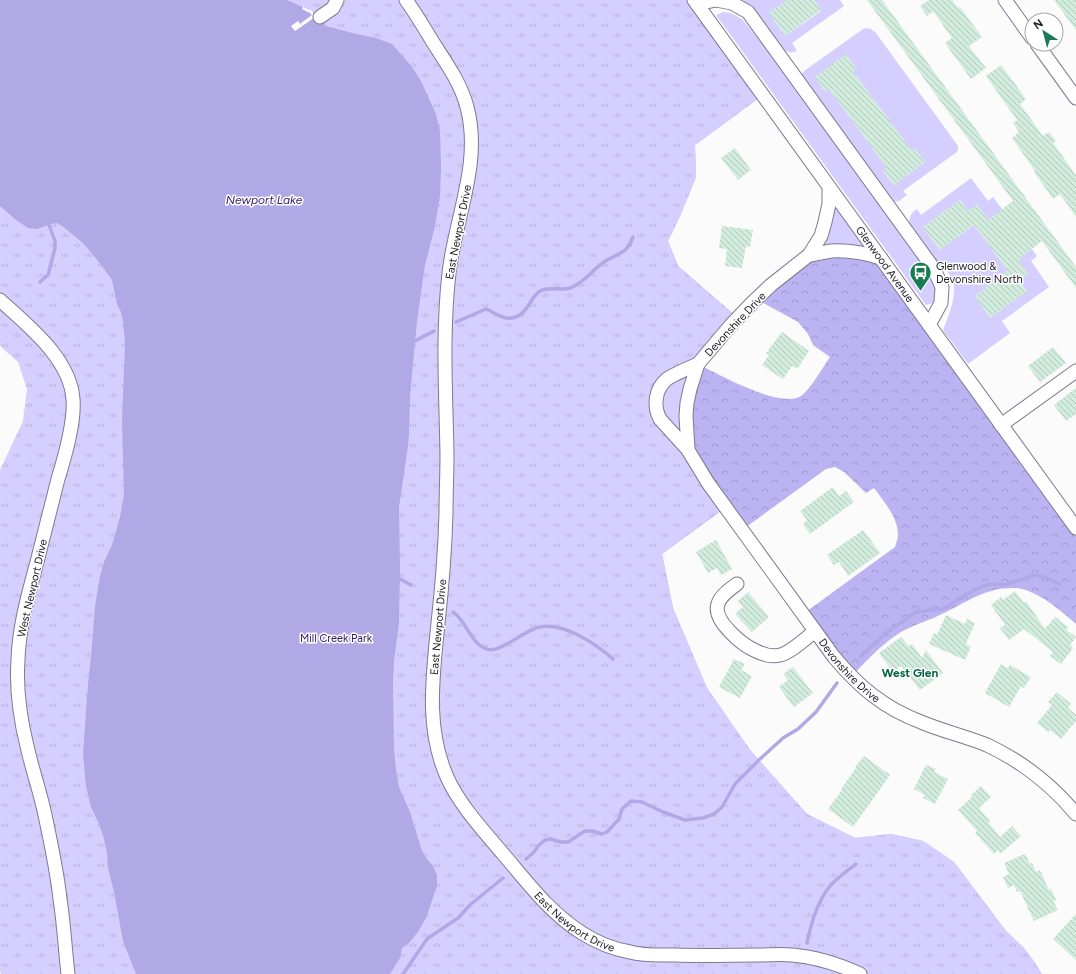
<svg xmlns="http://www.w3.org/2000/svg" width="1076" height="974" viewBox="0 0 1076 974" font-family="Figtree,sans-serif">
<style>
.grass{fill:#d5cfff;fill-rule:evenodd}
.forest{fill:url(#forest-crowns);fill-rule:evenodd}
.park{fill:url(#park-tufts)}
.water{fill:#b1a8e6}
.pier{fill:#fbfbfb}
.lines{fill:none;stroke-linecap:round;stroke-linejoin:round}
.stream{stroke:#b1a8e6;stroke-width:3.5}
.building{fill:url(#building-back-hatch)}
.minor-casing{stroke:#7d7a90;stroke-width:15}
.minor{stroke:#fff;stroke-width:13}
.labels{text-anchor:middle;stroke-width:3;stroke-linejoin:round;paint-order:stroke}
.street-label{font-size:11px;fill:#212029;stroke:#fff}
.poi-label{font-size:11px;fill:#212029;stroke:#fff;text-anchor:start}
.park-label{font-size:11px;fill:#301b62;stroke:#fff}
.water-label{font-size:12px;font-style:italic;fill:#342067;stroke:#fff}
.neighbourhood-label{font-size:12px;font-weight:bold;fill:#036642;stroke:#fff}
</style>
<defs>
<pattern id="forest-crowns" width="20" height="18" patternUnits="userSpaceOnUse"><rect width="20" height="18" fill="#bcb3f2"/><path d="M2 6a3 3 0 1 1 6 0M12 15a3 3 0 1 1 6 0" fill="none" stroke="#a19ad0"/></pattern>
<pattern id="park-tufts" width="24" height="20" patternUnits="userSpaceOnUse"><rect width="24" height="20" fill="#d5cfff"/><path d="M3 7l-1-3M5 7V3M7 7l1-3M15 17l-1-3M17 17v-4M19 17l1-3" fill="none" stroke="#b7b1db"/></pattern>
<pattern id="building-back-hatch" width="6" height="6" patternUnits="userSpaceOnUse"><rect width="6" height="6" fill="#d1ebdc"/><path d="M-1 5l2 2M0 0l6 6M5-1l2 2" fill="none" stroke="#b3c9bd"/></pattern>
</defs>
<rect width="100%" height="100%" fill="#fbfbfb"/>
<!-- grass -->
<path class="grass" d="M743,0H787L769,13L785,36L821,11L814,0H840L844,6L792,43L797,51C790,54 787,52 781,47L750,6Z
M723,12L731,13L742,19L766,48L926,269C933,279 948,302 926,305L716,15Z
M866,28L871,29L876,33L958,146V149L957,152L903,191L907,195L899,201L893,202L802,77L801,75L804,71L863,29ZM846,55L853,72L857,77L912,151L915,149L925,162L894,185L883,171L887,168L829,89L825,91L815,77Z
M971,178L988,201L993,197L1037,256L1031,261L1049,287L1002,321L1010,333L968,364L943,330C948,317 955,301 954,286C953,279 948,272 944,266L940,269L910,227C908,219 910,214 917,209L921,215ZM960,200L968,211L977,205L988,220L999,212L1028,252L1018,260L1028,274L1019,281L1027,291L990,318L975,296L1008,271L974,225L940,250L923,227Z
M829,187L881,258L809,255Z
M698,364L688,450L660,419L657,394Z"/>
<!-- forest -->
<path class="forest" d="M382,0L763,95L695,145L696,177L681,214L668,241L678,266L738,318L698,364C718,374 780,409 801,396C810,390 823,367 830,357L813,345L808,334L798,322L756,299L809,255L881,258L1076,528V624C1061,611 1035,588 1014,588C988,587 968,601 946,612C931,620 915,624 901,632C882,644 866,661 851,677L803,614L895,547C896,543 898,539 898,535C898,517 884,502 874,488L866,493L844,472L835,467L826,469L742,530L725,508L662,554L673,608L707,688L750,750L807,814L855,838L891,834L923,841L954,862L1006,931L1023,947L1033,960L1042,974L820,965ZM698,365L688,450L655,404L667,379Z"/>
<!-- park -->
<path class="park" d="M0,0H694L763,95L695,145L696,177L681,214L668,241L678,266L738,318L698,364L667,379L655,404L725,507L662,554L673,608L707,688L750,750L807,814L855,838L891,834L923,841L954,862L1006,931L1023,947L1033,960L1042,974H1L0,970V470L23,421L27,389L18,362L0,346Z"/>
<!-- water -->
<path class="water" d="M0,0H287L303,7L302,9L311,13L312,15L300,24L298,21L292,26L295,31L316,16L326,26L356,34L376,38L392,44L412,67L421,81L436,114L440,131L441,167L440,196L435,226L425,265L417,321L410,396L409,433L408,446L399,507L400,570L399,623L394,661L393,682L394,750L396,769L399,787L410,812L421,848L426,858L433,866L437,875V886L426,918L418,932L408,944L402,948L400,958L390,974H136L123,941L114,892L108,868L107,853L104,839L99,824L91,807L86,786L83,754L88,684L91,657L95,607L100,576L104,562L112,545L120,517L124,495L122,421L125,343L123,321L121,312L117,304L112,280L98,261L83,243L62,226L57,223L51,224L37,229L28,228L16,220L0,206Z"/>
<!-- pier -->
<path class="pier" d="M304,5V8L312,11L314,15H318L295,31L291,26L298,21L300,24L312,15L310,13L302,9Z"/>
<g class="lines">
<!-- stream -->
<path class="stream" d="M40,282L48,275L55,248V241L49,225
M456,322L486,309C494,312 503,320 512,318C528,315 530,297 540,291C549,286 561,291 570,288C584,283 592,270 604,262C611,257 619,255 625,250C629,247 631,242 633,237
M415,341L434,331
M400,579L411,585
M453,612C456,614 459,617 461,620C469,630 474,645 487,649C499,654 525,630 539,627C564,622 596,644 613,659
M861,656L886,633L916,612L943,609L950,605L963,596L983,586L992,584L1005,585L1035,575L1047,578L1060,584
M526,859L533,853L539,845L545,840L550,839L561,842H568L585,831H592L602,834L607,832L619,819L622,809L631,801L642,802L663,812L685,820L703,818L714,814L722,807L735,784L759,760L783,738L798,729L816,712L837,683
M807,943C811,923 817,902 830,886C837,878 847,871 856,864
M403,974L427,939L458,918L471,904L503,878"/>
</g>
<!-- building -->
<path class="building" d="M787,0H814L821,10L785,36L769,13Z
M867,0H882L1076,267V288L1042,241L1018,260L1028,274L1019,281L1027,291L990,318L975,296L1008,271L974,225L940,250L923,227L960,200L968,211L977,205L988,220L1013,201Z
M929,0H952L958,8L960,7L982,37L969,46L986,68L971,79L945,43L952,38L933,11L927,16L920,6Z
M1054,0H1076V30Z
M846,54L857,69L853,72L912,151L915,149L925,162L894,185L883,170L887,168L829,89L825,91L815,77Z
M1001,65L1026,99L1020,104L1043,136L1049,132L1056,141L1053,143L1076,175V217L1060,194L1053,199L1034,172L1035,171L1012,138L1019,132L1013,123L1017,120L986,76Z
M735,148L751,170L738,180L721,158Z
M722,226L753,230L750,247L746,246L742,268L725,266L727,249L719,248Z
M782,332L809,351L797,369L792,366L783,379L762,365L769,355L766,353Z
M1053,347L1066,363L1040,382L1028,366Z
M1076,388V414L1066,421L1054,405Z
M833,487L839,496L846,491L854,502L810,534L803,524L807,520L800,511Z
M863,530L880,553L848,576L839,562L834,565L827,555Z
M716,540L732,569L721,575L717,568L708,573L696,552Z
M1015,591L1024,603L1026,601L1045,629L1055,617L1068,627L1066,630L1076,637L1070,645L1073,648L1061,664L1050,656L1053,652L1024,629L1009,640L1000,628L1005,625L991,605L1001,597L1003,600Z
M748,592L769,617L752,632L735,614L743,607L738,601Z
M946,615L965,624L967,619L975,623L966,644L971,647L965,660L929,644L934,633L937,635Z
M901,637L909,646L912,644L922,658L926,650L943,673L920,690L901,666L893,672L879,653Z
M734,659L745,664L741,670L752,676L740,698L719,687Z
M1001,664L1008,668L1010,665L1031,677L1024,688L1021,686L1009,707L985,693Z
M793,667L813,693L794,707L779,687L788,680L783,674Z
M1057,692L1071,704L1068,708L1076,715V721L1061,739L1050,730L1048,732L1037,723L1052,705L1048,702Z
M864,756L890,775L853,827L828,809L842,790L841,789L856,768L855,767Z
M926,765L936,769L934,772L948,779L935,804L923,798L925,795L914,789Z
M981,786L991,797L979,808L990,821L988,822L1000,837L1012,826L1021,836L1000,854L998,850L994,854L975,833L977,831L958,810L972,797L971,795Z
M1025,854L1030,864L1032,863L1036,872L1040,870L1049,890L1051,889L1056,900L1053,901L1058,910L1034,921L1020,891L1017,892L1014,885L1008,888L1003,877L1009,874L1004,863Z
M1076,914V960L1053,939Z"/>
<g class="lines">
<defs>
<g id="minor">
<path id="s1" d="M406,0C416,14 425,29 434,44C447,64 461,84 467,107C482,163 455,218 449,273C442,334 446,394 447,455C447,474 446,494 446,513C445,550 442,587 438,623C433,676 425,727 447,777C460,806 484,831 504,855C528,883 550,913 582,933C596,942 613,949 630,952C645,956 660,955 675,955C703,956 731,955 759,955C770,955 781,954 792,955C816,957 838,964 860,974"/>
<path id="s2" d="M694,0L1076,528"/>
<path d="M1005,0L1032,38"/>
<path d="M697,4L716,0L732,3L748,12L934,269L942,287L941,303L929,325"/>
<path d="M320,17L333,8L337,0"/>
<path d="M1037,44L1076,98"/>
<path id="s3" d="M829,187V204L825,222L821,236L809,255L771,285L752,303L731,325L698,364L690,389L687,403L686,416L688,450L708,483L834,657C859,687 884,708 921,722C942,731 965,736 987,745C1021,761 1052,785 1076,814"/>
<path d="M809,255C817,254 824,252 831,251C847,250 865,253 881,258"/>
<path d="M0,300C28,326 70,358 73,399C75,422 65,456 58,479C51,507 44,535 37,562C28,595 19,627 18,660C16,689 20,718 27,746C32,769 40,791 45,815C51,843 57,871 60,899C64,924 65,949 68,974"/>
<path d="M1001,425L1076,371"/>
<path d="M688,450L660,419C653,406 655,389 667,379C674,374 689,368 698,364"/>
<path d="M737,584C730,589 720,596 718,604C712,620 742,645 756,651C762,654 772,657 780,655C790,653 806,638 815,631"/>
</g>
</defs>
<!-- minor casing -->
<use href="#minor" class="minor-casing"/>
<!-- minor -->
<use href="#minor" class="minor"/>
</g>
<!-- icons -->
<defs>
<symbol id="bus-pin" viewBox="-11 -11 22 30"><path d="M0 17L-7.5 6A9.5 9.5 0 1 1 7.5 6Z" fill="#197b53" stroke="#fff"/><path d="M-5-6H5V4H4V6H2V4H-2V6H-4V4H-5ZM-3.5-4V0h7V-4ZM-3.5 1.2v1.5H-2V1.2ZM2 1.2v1.5H3.5V1.2Z" fill="#fff"/></symbol>
</defs>
<g fill-rule="evenodd">
<use href="#bus-pin" x="908" y="260" width="25" height="34"/>
</g>
<g class="labels">
<!-- street labels -->
<g class="street-label">
<text transform="translate(458 232) rotate(-79)" y="4">East Newport Drive</text>
<text dy="4" stroke="none"><textPath href="#s2" startOffset="326">Glenwood Avenue</textPath></text>
<text transform="translate(735 324) rotate(-47)" y="4">Devonshire Drive</text>
<text transform="translate(32 588) rotate(-77)" y="4">West Newport Drive</text>
<text transform="translate(438 627) rotate(-85)" y="4">East Newport Drive</text>
<text dy="4" stroke="none"><textPath href="#s3" startOffset="590">Devonshire Drive</textPath></text>
<text dy="4" stroke="none"><textPath href="#s1" startOffset="994">East Newport Drive</textPath></text>
</g>
<!-- poi labels -->
<g class="poi-label">
<text x="936" y="270">Glenwood &amp;<tspan x="936" dy="13">Devonshire North</tspan></text>
</g>
<!-- park labels -->
<g class="park-label">
<text x="336" y="642">Mill Creek Park</text>
</g>
<!-- water labels -->
<g class="water-label">
<text x="264" y="204">Newport Lake</text>
</g>
<!-- neighbourhood labels -->
<g class="neighbourhood-label">
<text x="910" y="677">West Glen</text>
</g>
</g>
<!-- north arrow -->
<g transform="translate(1044 32) rotate(324)"><circle r="19" fill="#ffffff" stroke="#a6a6a9"/>
<path d="M0-3L7 15L0 10L-7 15Z" fill="#197b53"/>
<text y="-6" font-size="11" font-weight="bold" text-anchor="middle" fill="#212029">N</text>
</g>
</svg>
